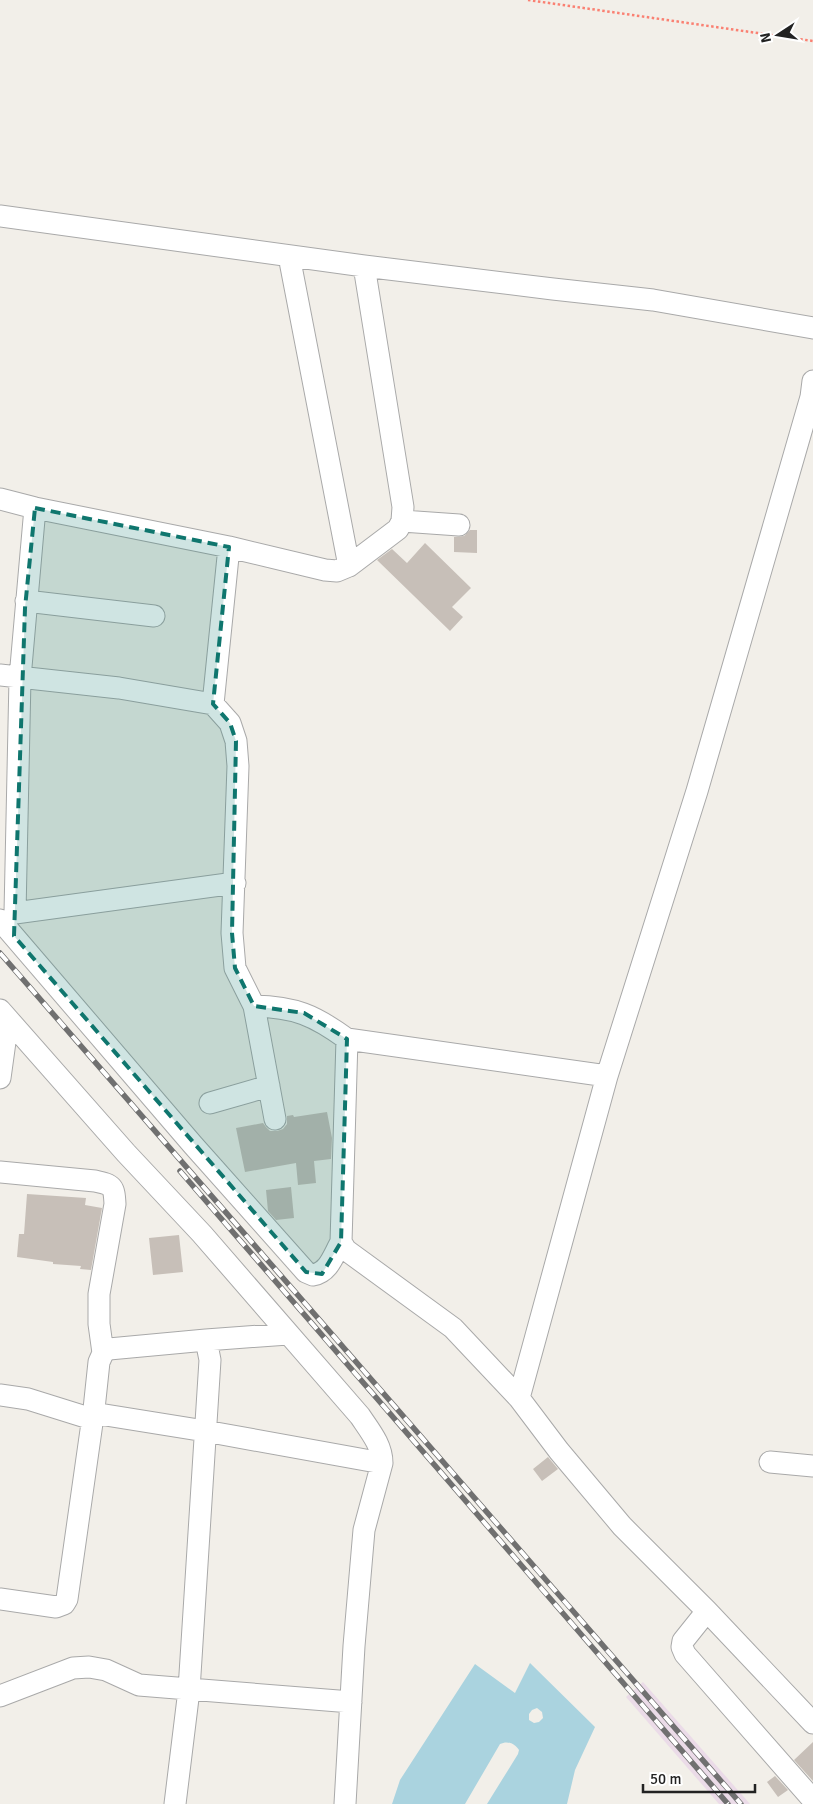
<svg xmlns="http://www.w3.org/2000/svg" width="813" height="1804" viewBox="0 0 813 1804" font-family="Signika,sans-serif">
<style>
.industrial{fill:#ebdbe8}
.water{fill:#aad3df;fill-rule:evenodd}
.building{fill:#c7bfb8}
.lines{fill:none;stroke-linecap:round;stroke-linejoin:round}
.minor-casing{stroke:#a9a9a9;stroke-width:23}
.path{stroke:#fa8072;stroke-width:2.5;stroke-dasharray:2.5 2.5;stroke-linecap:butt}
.minor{stroke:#fff;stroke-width:21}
.rail-casing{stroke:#707070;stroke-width:5.5}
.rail{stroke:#fff;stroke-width:4;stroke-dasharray:11;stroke-linecap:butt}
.marked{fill:#0f766e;fill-opacity:0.2;stroke:#0f766e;stroke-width:4;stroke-dasharray:10 6;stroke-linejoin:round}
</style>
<rect width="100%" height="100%" fill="#f2efe9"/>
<!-- industrial -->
<path class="industrial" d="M643,1682L750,1804H719L626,1697Z"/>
<!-- water -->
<path class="water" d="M530,1663L595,1727L575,1770L567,1804H487L518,1754L519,1750C515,1744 508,1740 500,1744L465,1804H392L400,1780L475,1664L515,1693ZM537,1708L542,1712L543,1718L539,1722L534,1723L529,1720V1714L532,1710Z"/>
<!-- building -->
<path class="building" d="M470,530H477V553L454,552V537L464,536Z
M425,543L471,588L452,607L463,617L450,631L377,560L392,549L407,563Z
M327,1112L332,1138L331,1159L314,1161L316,1183L298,1185L296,1163L245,1172L236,1128L263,1123L266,1127L270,1131H277L283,1129L287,1124V1116L293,1115L294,1117Z
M291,1187L294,1218L276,1220L268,1211L266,1190Z
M27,1194L86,1198L85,1205L102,1208L91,1270L80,1269L81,1266L53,1264V1262L17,1257L19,1234H24Z
M179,1235L183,1272L153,1275L149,1238Z
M548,1457L558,1469L542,1481L533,1469Z
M813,1742V1781L794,1760Z
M775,1776L788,1790L778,1797L767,1782Z"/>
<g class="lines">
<defs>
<path id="minor" d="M0,216L364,266L553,289L653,300L813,328
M289,256L349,566
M813,381L811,397L697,791L607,1076L519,1398L559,1451L622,1526L707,1611L813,1723
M0,499L35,508L229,547L325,570L337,571L349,566L398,529L402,521L403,507L364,266
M35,508L20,678L15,913L235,883
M402,521L459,525
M26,601L154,616
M0,675L119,688L213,704L230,723L236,741L238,766L232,933L235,968L254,1006C295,1007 314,1015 347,1039L607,1076
M213,704L229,547
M0,920L193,1145L306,1272L313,1275C329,1272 333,1256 341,1242
M254,1006L275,1119
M0,1010L126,1153L202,1234L360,1416C370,1431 382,1445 382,1463
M347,1039L341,1242L346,1250L453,1328L519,1398
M0,1078L8,1020
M210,1103L269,1086
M0,1172L95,1181C113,1185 114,1186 115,1204L99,1294V1324L103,1353
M206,1340L288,1334
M0,1395L28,1399L92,1419
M93,1413L205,1431L382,1463L364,1530L354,1646L345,1804
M770,1462L813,1466
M0,1599L56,1607L64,1604L67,1599L94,1409L99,1362L103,1353L109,1349L206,1340L210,1360L189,1690L175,1804
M707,1611L683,1641L682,1647L685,1654L813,1800
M0,1696L73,1668L89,1667L106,1670L139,1685L351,1702"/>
</defs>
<!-- minor casing -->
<use href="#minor" class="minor-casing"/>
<!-- path -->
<path class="path" d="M528,0L813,41"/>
<!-- minor -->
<use href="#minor" class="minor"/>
<defs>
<path id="rail" d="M0,953L741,1804
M180,1171L728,1804"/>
</defs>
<!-- rail casing -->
<use href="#rail" class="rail-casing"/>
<!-- rail -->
<use href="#rail" class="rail"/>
</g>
<!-- marked area -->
<path class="marked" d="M35,508L229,547L213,704L230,723L236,741L232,933L235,968L254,1006L304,1013L347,1039L341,1242L322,1274L306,1272L14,936L25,608Z"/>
<!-- north arrow -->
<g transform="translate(778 35) rotate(258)" stroke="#ffffff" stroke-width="4" paint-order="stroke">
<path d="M0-4L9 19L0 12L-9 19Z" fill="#222222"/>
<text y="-8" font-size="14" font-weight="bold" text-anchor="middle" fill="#222222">N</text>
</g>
<!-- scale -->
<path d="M643 1784v8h112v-8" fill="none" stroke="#222222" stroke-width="2.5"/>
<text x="650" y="1784" font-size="15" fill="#222222" stroke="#ffffff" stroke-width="4" paint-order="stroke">50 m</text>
</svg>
